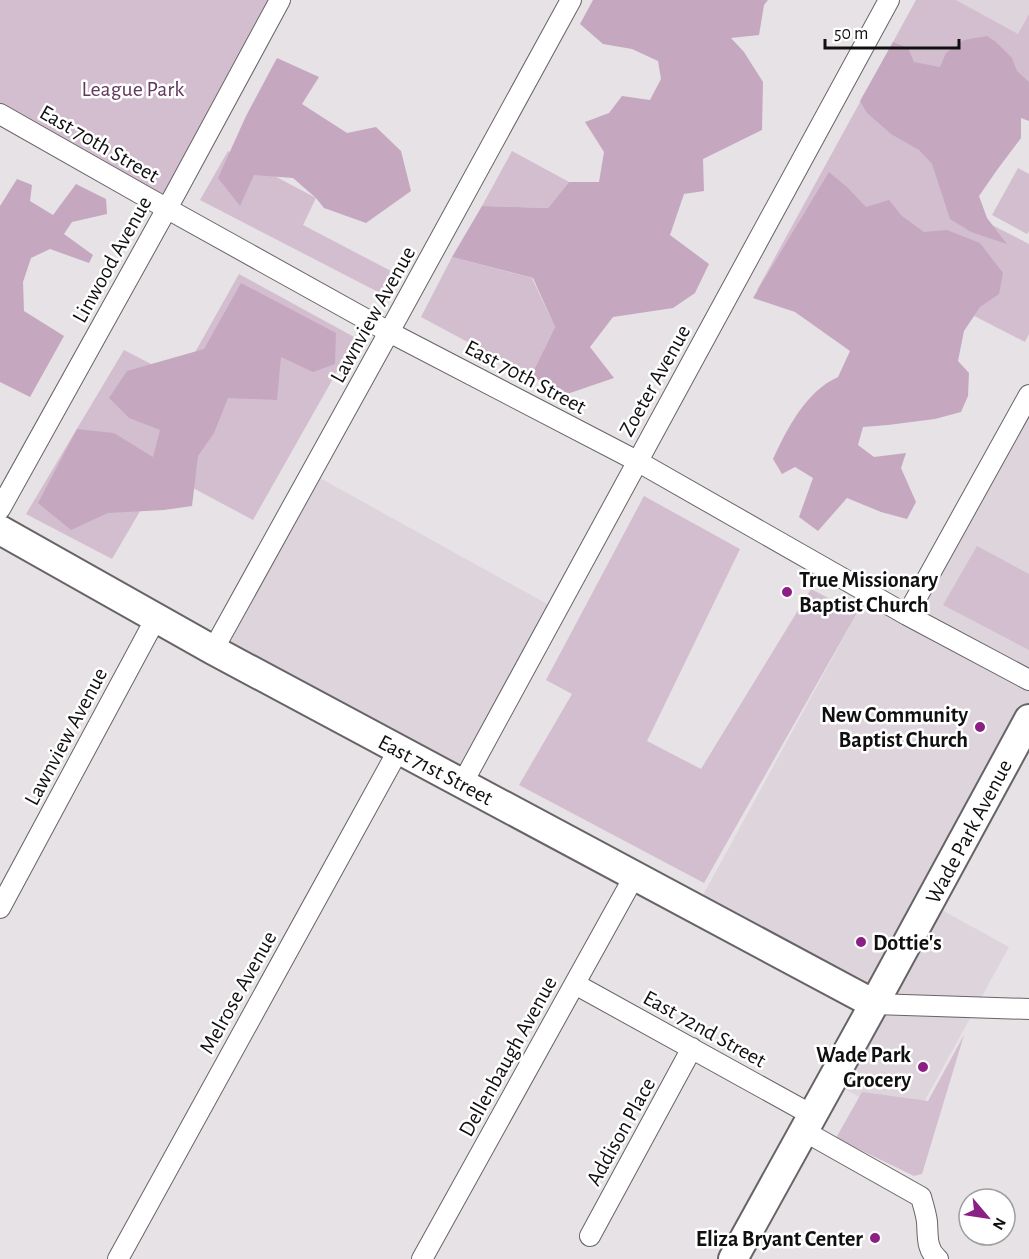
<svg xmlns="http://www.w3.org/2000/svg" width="1029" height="1259" viewBox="0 0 1029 1259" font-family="'Alegreya Sans',sans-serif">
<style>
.built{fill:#ded4dc}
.green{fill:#d3bed0}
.forest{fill:#c5a8c0}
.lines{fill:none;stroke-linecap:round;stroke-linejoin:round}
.street-casing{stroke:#676467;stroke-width:22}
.secondary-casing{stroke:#676467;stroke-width:32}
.street{stroke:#fff;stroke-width:20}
.secondary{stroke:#fff;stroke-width:28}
.poi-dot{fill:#8c1f83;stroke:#fff;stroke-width:2}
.labels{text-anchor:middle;stroke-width:5;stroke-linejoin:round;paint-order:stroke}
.park-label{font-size:22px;fill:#61395c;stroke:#fff}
.street-label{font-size:22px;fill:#111011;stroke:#fff}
.poi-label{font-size:22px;font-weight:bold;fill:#111011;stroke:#fff;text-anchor:end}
</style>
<rect width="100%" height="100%" fill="#e6e2e5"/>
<!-- built -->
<path class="built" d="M956,0H1029V14L1018,35Z
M1029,395V719L929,903L1009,947L912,1124L831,1082L874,1004L696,908L868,593L907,615Z
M311,473L556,609L462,784L213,650Z"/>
<!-- green -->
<path class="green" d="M0,0H280L167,208L0,114Z
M916,0H956L1018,34L1029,14V97L957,207L1029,244V334L1025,342L891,273L853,344L757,290Z
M228,151L316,198L303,225L391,271L380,293L200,200Z
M512,151L569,182L548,208L482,206Z
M1018,168L1029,174V231L1027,234L992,215Z
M452,257L532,278L555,327L531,376L421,317Z
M239,274L356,338L253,520L163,472L112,559L26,514L124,350L180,379Z
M644,496L740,549L647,741L701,769L811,589L857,613L704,883L519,785L572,694L546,680Z
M977,546L1029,574V650L943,605Z
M964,1035L922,1174L914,1176L836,1138L862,1092L928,1101Z"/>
<!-- forest -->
<path class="forest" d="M593,0H768L764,5L759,35L731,38L744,52L763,82L762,130L703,159L704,191L684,194L670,235L709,264L695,293L673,308L613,317L590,347L614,378L567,394L531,376L555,327L533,278L452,257L482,206L548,208L569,182H599L604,152L585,122L609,113L622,96L650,100L661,79L658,61L632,49L603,44L580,24Z
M987,36L996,42L1012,58L1017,71L1029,82V121L1021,118V138L997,170L979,196L987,218L1007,244L971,232L950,219L932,164L919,150L891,134L867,113L860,101L893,42L908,48L914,62L940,67L946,53L964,40Z
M277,58L319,77L302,104L347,133L376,127L401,151L411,191L366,223L324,208L316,198L293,178L254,175L240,206L218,178L246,116Z
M829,172L847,187L866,207L889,200L902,216L924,232L947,230L980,243L1003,273L999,294L980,307L964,331L958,361L969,373L968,396L961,412L935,419L888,425L863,427L858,445L874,457L906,453L901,468L916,502L907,519L881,512L847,498L818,531L799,517L813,478L795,467L782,474L773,459C787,429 806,391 838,377L850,351L795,312L753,298Z
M17,179L32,185L30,201L53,215L76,184L106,199L107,214L72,222L64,234L93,255L89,263L50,249L31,258L23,282L24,311L64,336L30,397L0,382V206Z
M241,283L336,333L335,364L313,372L281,357L277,400L228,398L214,433L198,456L192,506L164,510L108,513L71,530L38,503L77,429L114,433L153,457L160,430L129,418L109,398L127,371L204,349Z"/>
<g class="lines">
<defs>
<path id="street" d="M0,114L148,198L389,332L637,461L907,615L1029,680
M0,509L175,194L280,0
M907,615L1029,395
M213,650L399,314L571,0
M462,784L889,0
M0,908L156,618
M575,984L812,1115
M874,1004L1029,1009
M804,1131L921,1197C923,1205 926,1213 927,1222C928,1235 926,1250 938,1259
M590,1236L692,1048
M118,1259L399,749
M422,1259L635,875"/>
<path id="secondary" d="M0,530L213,650L874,1004
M733,1259L874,1004L1029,719"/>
</defs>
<!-- street casing -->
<use href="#street" class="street-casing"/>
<!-- secondary casing -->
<use href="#secondary" class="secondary-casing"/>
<!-- street -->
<use href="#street" class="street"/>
<!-- secondary -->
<use href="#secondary" class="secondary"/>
</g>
<!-- markers -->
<g class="poi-dot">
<circle cx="787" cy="592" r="6"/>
<circle cx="980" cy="727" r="6"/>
<circle cx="861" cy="942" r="6"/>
<circle cx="923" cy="1067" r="6"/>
<circle cx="875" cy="1238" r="6"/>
</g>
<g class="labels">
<!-- park labels -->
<g class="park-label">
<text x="133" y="96">League Park</text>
</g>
<!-- street labels -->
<g class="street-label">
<text transform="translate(100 143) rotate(30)" y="8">East 70th Street</text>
<text transform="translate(111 259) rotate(-61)" y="8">Linwood Avenue</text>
<text transform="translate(372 314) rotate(-61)" y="8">Lawnview Avenue</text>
<text transform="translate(526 376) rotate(28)" y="8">East 70th Street</text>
<text transform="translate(654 380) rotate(-61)" y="8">Zoeter Avenue</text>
<text transform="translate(65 736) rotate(-62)" y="8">Lawnview Avenue</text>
<text transform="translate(436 769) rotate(28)" y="8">East 71st Street</text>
<text transform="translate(968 831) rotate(-62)" y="8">Wade Park Avenue</text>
<text transform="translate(237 992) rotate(-61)" y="8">Melrose Avenue</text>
<text transform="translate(705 1028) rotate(29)" y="8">East 72nd Street</text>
<text transform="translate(507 1056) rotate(-61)" y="8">Dellenbaugh Avenue</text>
<text transform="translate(620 1131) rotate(-61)" y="8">Addison Place</text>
</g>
<!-- poi labels -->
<g class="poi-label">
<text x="799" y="587" text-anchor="start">True Missionary<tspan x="799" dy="25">Baptist Church</tspan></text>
<text x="968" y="722">New Community<tspan x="968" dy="25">Baptist Church</tspan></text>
<text x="873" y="950" text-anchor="start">Dottie's</text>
<text x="911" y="1062">Wade Park<tspan x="911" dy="25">Grocery</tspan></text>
<text x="863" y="1246">Eliza Bryant Center</text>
</g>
</g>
<!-- north arrow -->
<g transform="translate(987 1217) rotate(119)"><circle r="28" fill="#ffffff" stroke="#a09fa0" stroke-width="1.5"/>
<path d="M0-4.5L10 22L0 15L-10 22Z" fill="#8c1f83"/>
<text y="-9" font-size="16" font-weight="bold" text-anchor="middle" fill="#111011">N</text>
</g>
<!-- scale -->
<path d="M825 39v9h134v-9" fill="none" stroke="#111011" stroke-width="3"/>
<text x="834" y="39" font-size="18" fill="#111011" stroke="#ffffff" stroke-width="4.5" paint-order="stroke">50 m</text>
</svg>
